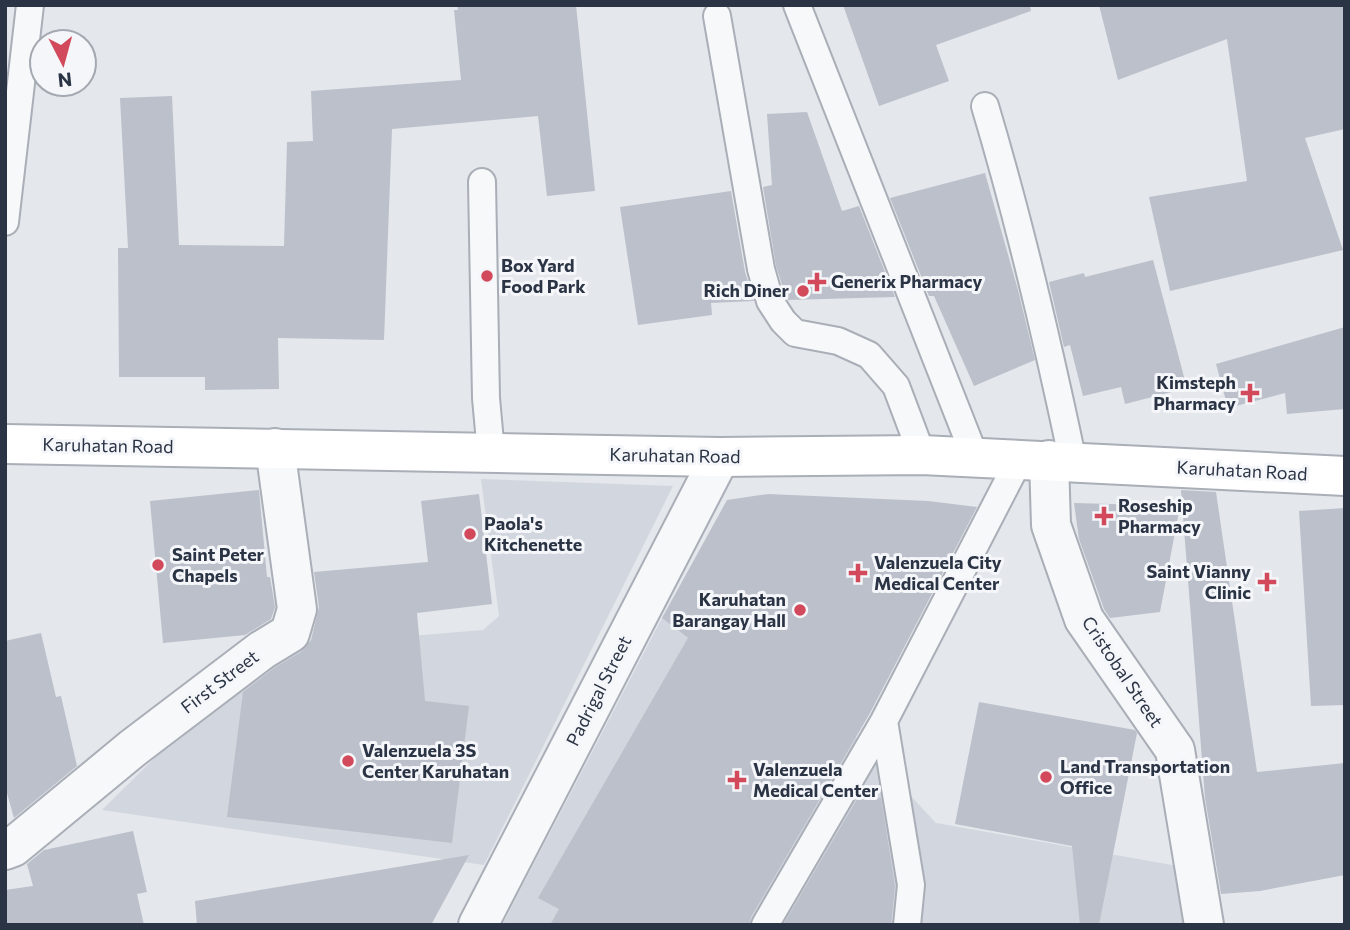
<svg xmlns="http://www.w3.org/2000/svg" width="1350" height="930" viewBox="0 0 1350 930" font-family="Commissioner,sans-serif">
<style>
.built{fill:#d2d6de}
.building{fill:#bbc0ca}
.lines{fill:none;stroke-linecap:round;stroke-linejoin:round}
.service-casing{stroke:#a9aeb7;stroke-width:30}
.minor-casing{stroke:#a9aeb7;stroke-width:42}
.tertiary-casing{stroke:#a9aeb7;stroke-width:42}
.secondary-casing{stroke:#a9aeb7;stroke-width:42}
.service{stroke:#f7f8fa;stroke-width:26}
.minor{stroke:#f7f8fa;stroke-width:38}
.tertiary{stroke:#f7f8fa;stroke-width:38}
.secondary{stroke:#fff;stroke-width:38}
.poi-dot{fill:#d1495b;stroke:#f4f6f9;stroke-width:2.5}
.labels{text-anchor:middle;stroke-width:6;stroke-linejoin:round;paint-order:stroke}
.poi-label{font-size:18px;font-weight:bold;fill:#2b3445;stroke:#f4f6f9;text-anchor:start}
.street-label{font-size:18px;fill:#2b3445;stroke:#f4f6f9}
</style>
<rect width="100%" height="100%" fill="#e4e7ec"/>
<!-- built -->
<path class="built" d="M481,479L673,486L484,865L102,810L236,677L290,646L483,630L499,616Z
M662,618L708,654L856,737L936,823L1183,867L1193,925H502Z"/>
<!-- building -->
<path class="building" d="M457,5H576L595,191L547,196L538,116L392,129L384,340L278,338L279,389L205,390V377H119L118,248H128L120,98L172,96L179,245L284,246L287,142L313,141L311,91L461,80L454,10H458Z
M843,5H1030L1031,11L936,45L949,81L879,106Z
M1099,5H1345V129L1305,138L1343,250L1170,291L1149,197L1247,181L1227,39L1118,80Z
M807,112L842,211L859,206L895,297L788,300L785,294L776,266L763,187L772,185L767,114Z
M985,173L1018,290L1035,360L974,386L934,296H929L890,198Z
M731,191L745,272L754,301L711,303L712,315L638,325L620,207Z
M1153,260L1187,388L1125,404L1121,387L1083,396L1070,345L1064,347L1049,282L1084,273L1085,277Z
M1345,327V409L1287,414L1285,393L1228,408L1216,364Z
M259,490L267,577H270L275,607L271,619L245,635L163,643L150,501Z
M1181,490L1216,492L1257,772L1345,763V875L1260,891L1221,894L1205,798Z
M479,494L492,604L417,613L425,701L469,706L452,843L227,817L243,692L274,668L301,652L311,640L319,607L314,572L428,562L421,501Z
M768,494L928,501L977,507L870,713L751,917L749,925H550L559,909L538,898L688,638L662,618L727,500Z
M1074,503L1180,506L1160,612L1110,618L1104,609L1079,539Z
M1345,508V705L1311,706L1299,511Z
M41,633L56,697L61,696L77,766L14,818L5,786V641Z
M979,702L1135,730L1137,733L1099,925H1080L1072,846L955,824Z
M860,794L881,798L895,886L891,925H783Z
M133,831L147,892L137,894L144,925H5V890L33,886L27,864L44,850Z
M469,855L431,925H197L195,901Z"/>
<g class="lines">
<defs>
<path id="service" d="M797,5L975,457
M717,16L761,269L770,301L783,321L795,333L838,341L869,355L896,386L922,455
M985,106C1020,223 1048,343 1073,462
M482,182L486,398L491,453
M5,222L30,5
M884,721L911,885L907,925
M765,925L884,721L1019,460"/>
<path id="minor" d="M1049,460L1051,525L1084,619L1175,750L1204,925
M5,850L13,847L133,748L262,650L290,633L297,609L275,448"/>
<path id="tertiary" d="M478,925L720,457"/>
<path id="secondary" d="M5,444L720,457L922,455L1345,476"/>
</defs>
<!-- service casing -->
<use href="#service" class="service-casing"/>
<!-- minor casing -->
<use href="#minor" class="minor-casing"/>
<!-- tertiary casing -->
<use href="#tertiary" class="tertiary-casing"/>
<!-- secondary casing -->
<use href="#secondary" class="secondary-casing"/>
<!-- service -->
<use href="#service" class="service"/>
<!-- minor -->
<use href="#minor" class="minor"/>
<!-- tertiary -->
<use href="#tertiary" class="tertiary"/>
<!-- secondary -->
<use href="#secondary" class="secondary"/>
</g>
<!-- markers -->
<g class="poi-dot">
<circle cx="487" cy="276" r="7"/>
<path d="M813.5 271.5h7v7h7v7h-7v7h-7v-7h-7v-7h7z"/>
<circle cx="803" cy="291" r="7"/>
<path d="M1246.5 382.5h7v7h7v7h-7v7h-7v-7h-7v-7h7z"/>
<path d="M1100.5 505.5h7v7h7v7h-7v7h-7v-7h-7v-7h7z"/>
<circle cx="470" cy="534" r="7"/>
<circle cx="158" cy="565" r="7"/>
<path d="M854.5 562.5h7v7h7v7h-7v7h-7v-7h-7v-7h7z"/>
<path d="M1263.5 571.5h7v7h7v7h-7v7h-7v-7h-7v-7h7z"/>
<circle cx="800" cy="610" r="7"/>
<circle cx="348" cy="761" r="7"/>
<circle cx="1046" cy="777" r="7"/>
<path d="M733.5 769.5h7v7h7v7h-7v7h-7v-7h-7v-7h7z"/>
</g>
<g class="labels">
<!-- poi labels -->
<g class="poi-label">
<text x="501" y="272">Box Yard<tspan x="501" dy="21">Food Park</tspan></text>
<text x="831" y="288">Generix Pharmacy</text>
<text x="789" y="297" text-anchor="end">Rich Diner</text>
<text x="1236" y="389" text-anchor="end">Kimsteph<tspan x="1236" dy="21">Pharmacy</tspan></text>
<text x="1118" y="512">Roseship<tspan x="1118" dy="21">Pharmacy</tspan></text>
<text x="484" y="530">Paola's<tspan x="484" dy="21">Kitchenette</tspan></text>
<text x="172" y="561">Saint Peter<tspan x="172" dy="21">Chapels</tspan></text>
<text x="874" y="569">Valenzuela City<tspan x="874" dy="21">Medical Center</tspan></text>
<text x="1251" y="578" text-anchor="end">Saint Vianny<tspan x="1251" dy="21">Clinic</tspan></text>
<text x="786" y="606" text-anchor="end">Karuhatan<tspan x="786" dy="21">Barangay Hall</tspan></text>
<text x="362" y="757">Valenzuela 3S<tspan x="362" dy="21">Center Karuhatan</tspan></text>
<text x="1060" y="773">Land Transportation<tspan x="1060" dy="21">Office</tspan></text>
<text x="753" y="776">Valenzuela<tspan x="753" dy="21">Medical Center</tspan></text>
</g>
<!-- street labels -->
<g class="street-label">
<text transform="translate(108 446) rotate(1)" y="6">Karuhatan Road</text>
<text transform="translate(675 456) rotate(1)" y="6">Karuhatan Road</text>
<text transform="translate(1242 471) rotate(3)" y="6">Karuhatan Road</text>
<text transform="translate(1122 672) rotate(56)" y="6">Cristobal Street</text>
<text transform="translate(220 682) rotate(-37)" y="6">First Street</text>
<text transform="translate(599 691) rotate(-63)" y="6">Padrigal Street</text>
</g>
</g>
<!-- border -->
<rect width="1350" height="930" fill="none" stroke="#2b3445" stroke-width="14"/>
<!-- north arrow -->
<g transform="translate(63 63) rotate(174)"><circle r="33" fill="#f4f6f9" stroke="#a4a8b1" stroke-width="2"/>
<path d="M0-5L12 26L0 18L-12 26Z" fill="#d1495b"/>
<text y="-10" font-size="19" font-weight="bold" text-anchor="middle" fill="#2b3445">N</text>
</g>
</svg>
